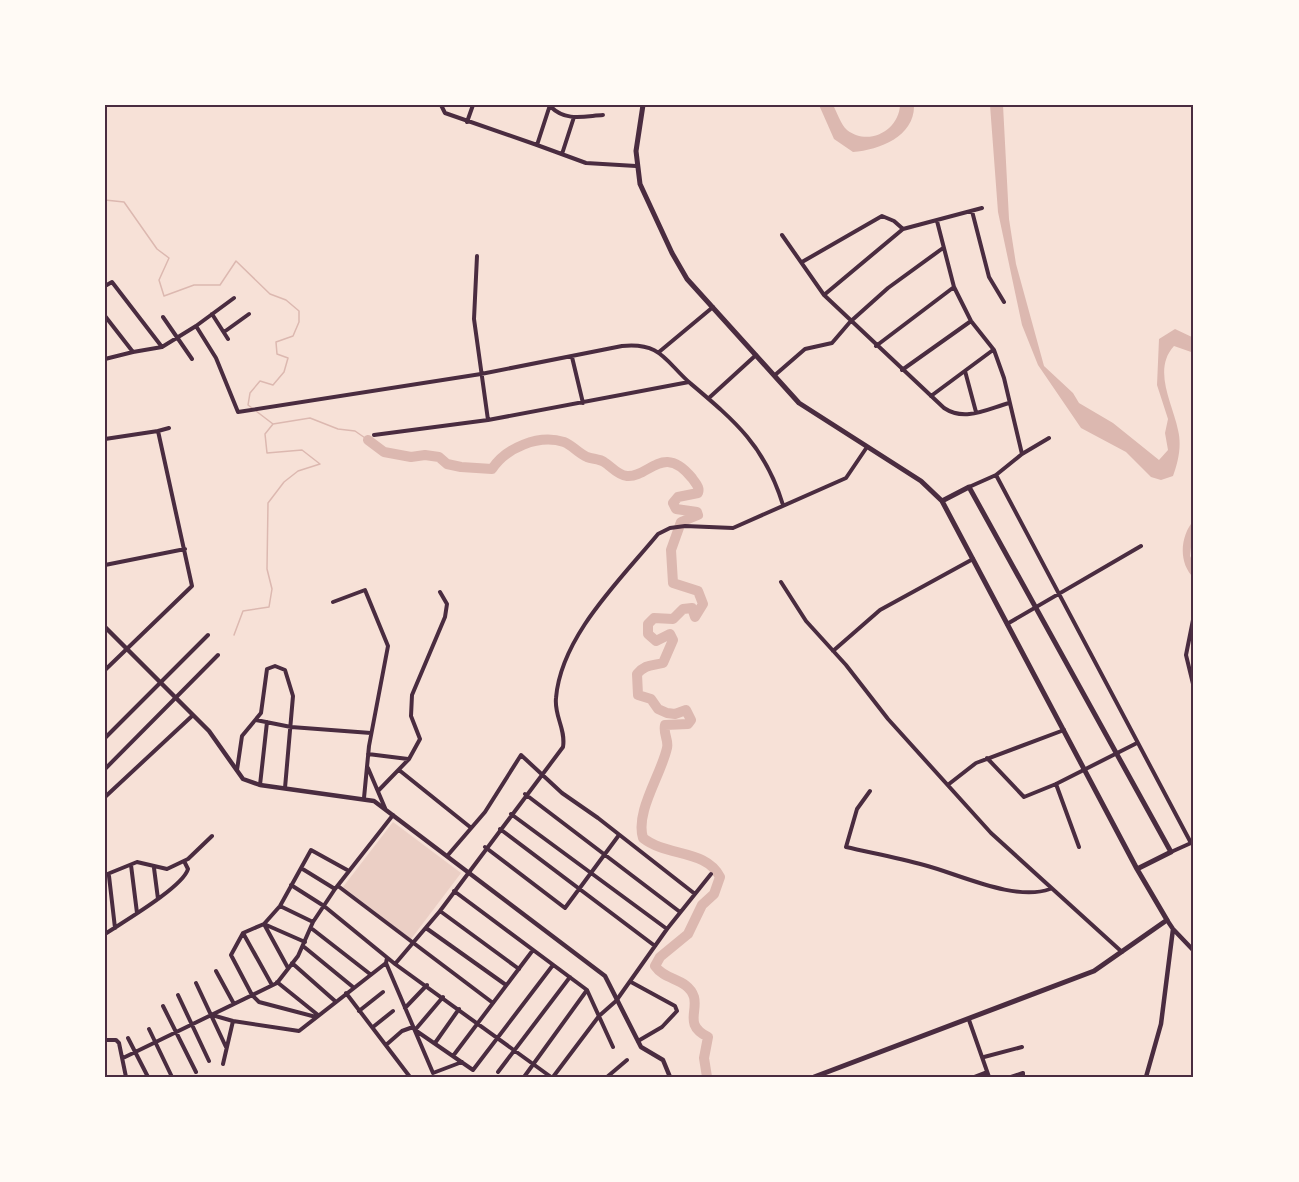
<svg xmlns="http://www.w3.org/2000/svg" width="1299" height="1182" viewBox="0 0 1299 1182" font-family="'Fira Sans Condensed',sans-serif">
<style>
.green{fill:#ebcfc5}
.water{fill:#dcb8b0}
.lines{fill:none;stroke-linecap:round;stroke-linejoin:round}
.stream{stroke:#dcb8b0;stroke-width:1.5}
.river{stroke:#dcb8b0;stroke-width:10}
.minor{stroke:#4a2c40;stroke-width:4}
.tertiary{stroke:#4a2c40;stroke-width:4.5}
.secondary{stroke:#4a2c40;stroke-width:5}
.neatline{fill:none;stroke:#4a2c40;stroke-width:2}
</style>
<rect width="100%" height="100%" fill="#f7e1d7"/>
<!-- green -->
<path class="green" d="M393,822L461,873L411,939L343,887Z"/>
<!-- water -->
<path class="water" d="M819,105H833C837,112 841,125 847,130C869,147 899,130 900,105H914C915,136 880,150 853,152L834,139Z
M990,105H1003L1009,219L1016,264L1044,366L1073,393L1079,403L1113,423L1159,460L1168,450L1165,433L1168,419L1157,385L1159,339L1175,329L1194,338V353L1174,346C1152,370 1173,404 1178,430C1182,446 1178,462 1173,476L1161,480L1151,477L1126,452L1081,428L1038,365L1022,325L998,212Z
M1194,520L1190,556L1194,563V578C1178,563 1180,536 1194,520Z"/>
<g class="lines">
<!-- stream -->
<path class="stream" d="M105,200L124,202L157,249L169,258L159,280L164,296L194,285H220L236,261L270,294L286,300L299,311V322L293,336L276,342L277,354L288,358L284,372L273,385L260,381L250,393L248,405L252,408
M273,424L310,418L338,429L355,431L368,440
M234,635L243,611L269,607L272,589L267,569L268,503L284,482L298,471L320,464L302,450L267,453L265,434L273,424L256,411"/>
<!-- river -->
<path class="river" d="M368,440L384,452L411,457L425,455L439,457L447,464L461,467L492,469C506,448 538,434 564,442C572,445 578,453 587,457C592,459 600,459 604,462C611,466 617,475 627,476C649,478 663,442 692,478C696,484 700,487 698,493L678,497L673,503L676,509L697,512L698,515L681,522L671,550L673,583L698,591L703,604L695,617L692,608L683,609L673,619L654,618L648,624V634L656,641L670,634L673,640L663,663C651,666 646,664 637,674L638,695L651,699L658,709L667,713L675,714L686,710L691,720L688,724L665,725C663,734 669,740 667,748C661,775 635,812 643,838C667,857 706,849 720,877L714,894L702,905L688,934L660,957L655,966C665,981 688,978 694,997C698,1012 684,1025 708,1037L704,1058L707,1077"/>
<!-- minor -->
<path class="minor" d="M441,105L445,113L537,145
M550,105L537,145L586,163L636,166
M551,107C566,122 585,116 603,115
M467,122L473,105
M562,154L574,117
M972,211L989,277L1004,302
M937,221L954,287L971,321L994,350L1004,378L1022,454
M782,235L824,295L944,408C965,422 987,409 1009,403
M477,256L474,319L488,420
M802,262L882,216L894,221L903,229
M105,286L112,282L162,347
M824,295L903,229L982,208
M234,298L196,326L216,358L238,412L481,374L622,346C661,342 665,361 690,383C735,421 765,446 783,505
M212,314L228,339
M105,316L133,352L162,347L196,326
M163,317L192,359
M224,332L249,314
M876,346L954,287
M659,352L713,307
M572,357L583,403
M105,359L133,352
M902,370L971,321
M965,371L976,412
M775,375L805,349L832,343L850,322L888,288L943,248
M931,396L993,350
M710,397L756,355
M158,431L169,428
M374,435L488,420L689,382
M105,439L158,431L192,586L105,670
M996,475L1191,843
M969,487L996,475L1022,454L1049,438
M105,565L185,549
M781,582L806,621L846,665L888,719L991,833L1122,952
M333,602L365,590L388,646L369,746L364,798
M1194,615L1186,655L1194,688
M1007,624L1141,546
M833,651L880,610L973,559
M256,720L291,727L371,733
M105,738L208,635
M368,754L408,759
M987,758L1024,797L1056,784L1137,743
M368,768L385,808
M105,769L218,655
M237,770L242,736L261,713L267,669L275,666L285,670L293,696L285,788
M399,770L470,827
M949,784L976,763L1064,730
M1056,784L1079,847
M260,785L267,722
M378,791L409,759L420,739L411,716L412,695L445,617L447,604L440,592
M870,791L857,809L846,847C872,853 898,858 924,865C959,874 1015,902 1050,889
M525,794L680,912
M105,797L192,716
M511,814L667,929
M500,829L655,946
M485,847L565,908L619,835
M1171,852L1191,843
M448,855L485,812L521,755L562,793L598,818L695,894
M131,865L137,913
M154,868L158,899
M301,868L335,889
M105,875L137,862L167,869L188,859L212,836
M109,876L115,928
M291,885L324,906L395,964L551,1077
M338,886L493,1003
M454,891L587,990L613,1047
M280,906L313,922
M440,911L519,969
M311,928L370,974
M426,928L506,985
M243,933L272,985
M105,934C123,922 183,887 188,869L184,861
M305,942L264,924L243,933L231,955L252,995L259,1002L316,1017
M303,946L353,987
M292,963L335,1001
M386,963L433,1073L462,1062
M395,964L440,911L563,747C566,729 554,716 556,698C561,636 621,579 658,534L670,528L685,526L733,528L846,478L867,447
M288,968L264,924L280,906L311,850L349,871
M216,971L234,1004
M277,982L318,1015
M631,982L675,1006L677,1011L662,1027L638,1041
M196,983L226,1047
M346,993L410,1077
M178,995L209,1061
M443,997L415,1030L473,1070L553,965
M163,1006L196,1072
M405,1008L427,985
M359,1011L383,992
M212,1015L233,1021L299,1031L386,963L387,958
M969,1020L989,1077
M373,1027L393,1011
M149,1029L172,1077
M128,1038L148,1077
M105,1040H116L119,1043L126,1077
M435,1043L459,1009
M386,1045L402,1031L413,1027
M453,1056L533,950
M984,1057L1022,1047
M123,1058L277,983L298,956L313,922L335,889L393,815
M223,1064L233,1021
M498,1072L570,977
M524,1077L587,990
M553,1077L599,1016L616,1001L667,929L711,874
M607,1077L627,1060
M974,1077L987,1072
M1011,1077L1023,1073V1077"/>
<!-- tertiary -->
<path class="tertiary" d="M105,627L209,731L243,779L260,785L374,801L605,976L641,1047L663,1060L670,1077
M1167,920L1173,929L1194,951
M1146,1077L1161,1024L1173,929"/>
<!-- secondary -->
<path class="secondary" d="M643,105L636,151L640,184L672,253L687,279L799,403L921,481L942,501L1137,869L1167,920L1094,971L814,1077
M942,501L969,487L1171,852L1137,869"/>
</g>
<!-- border -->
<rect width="1299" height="1182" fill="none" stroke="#fffaf5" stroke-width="213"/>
<rect x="106" y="106" width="1086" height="970" class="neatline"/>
</svg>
